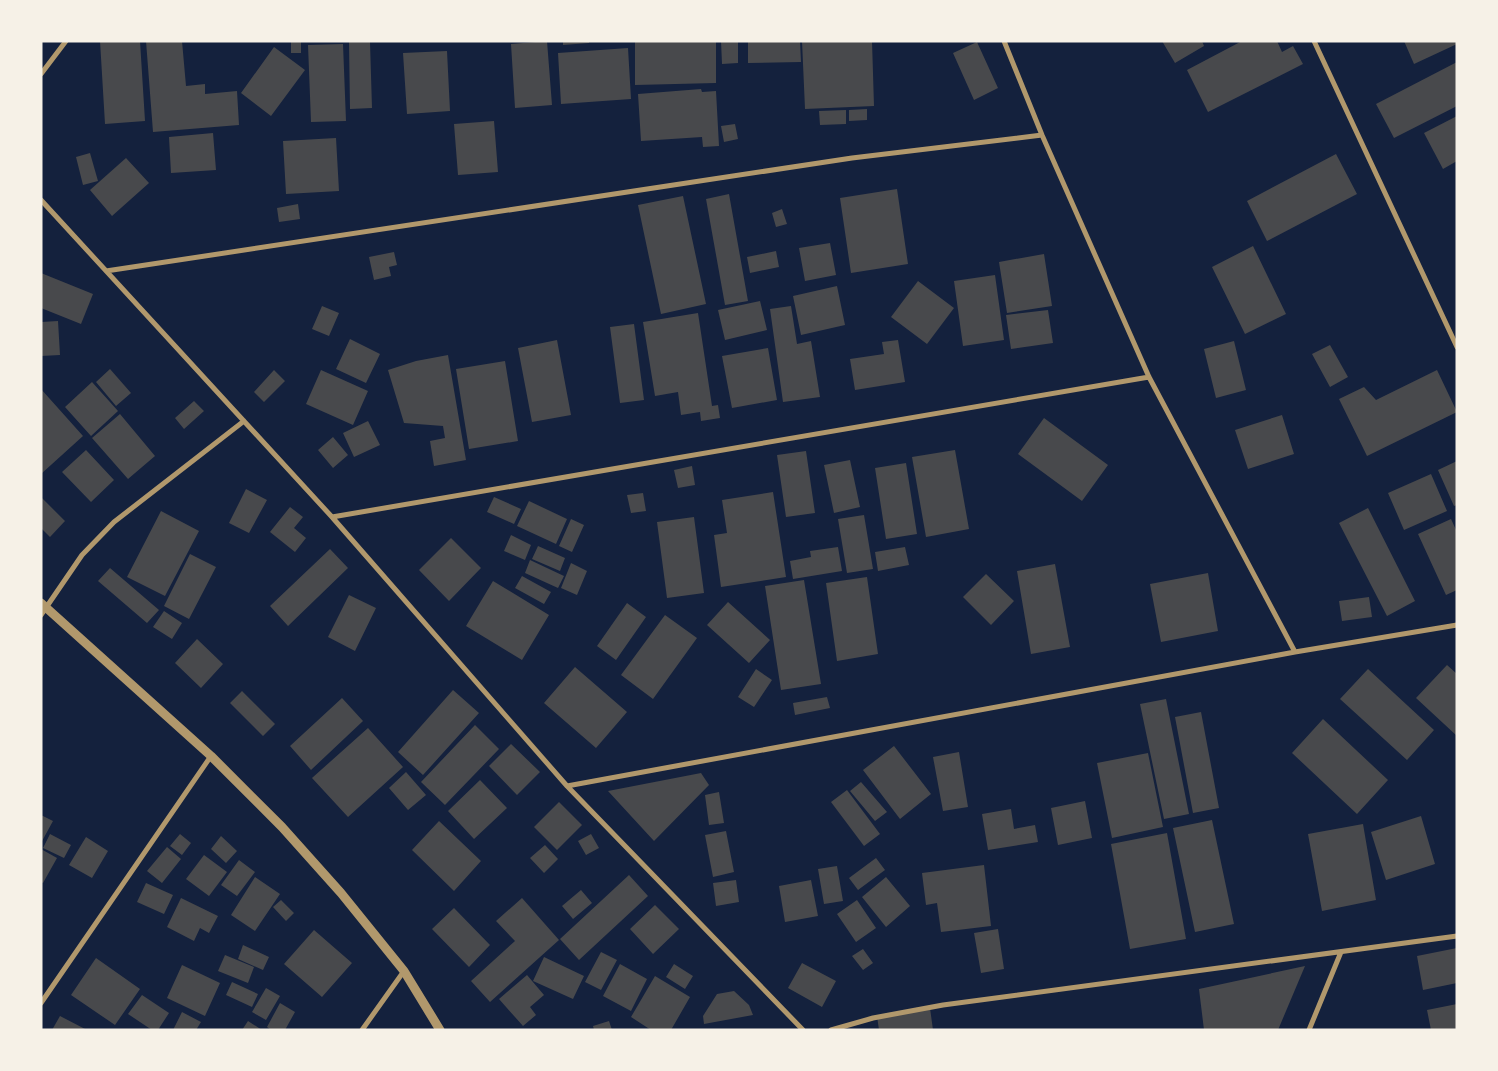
<svg xmlns="http://www.w3.org/2000/svg" width="1498" height="1071" viewBox="0 0 1498 1071" font-family="Cabin,sans-serif">
<style>
.building{fill:#48494c}
.lines{fill:none;stroke-linecap:round;stroke-linejoin:round}
.minor{stroke:#b1986c;stroke-width:5}
.tertiary{stroke:#b1986c;stroke-width:9}
</style>
<rect width="100%" height="100%" fill="#14213d"/>
<!-- building -->
<path class="building" d="M100,41H140L145,121L105,124Z
M146,41H182L186,86L205,84V94L237,91L239,125L153,132Z
M291,41H301V53H291Z
M547,41L552,105L515,108L511,44Z
M563,41H589V43L563,45Z
M635,41H716V83L635,85Z
M721,41H738V63L722,64Z
M748,41H800L801,62L748,63Z
M802,41H872L874,106L805,109Z
M1162,41H1202L1204,46L1175,63Z
M1242,41H1277L1282,52L1293,46L1303,64L1208,112L1187,70Z
M1404,41H1457V44L1414,64Z
M349,42H370L372,108L350,109Z
M977,42L998,88L974,100L953,53Z
M343,44L346,121L311,122L308,45Z
M274,47L305,70L271,116L241,93Z
M628,48L631,99L561,104L558,53Z
M447,51L450,111L407,114L403,53Z
M1457,62V106L1394,138L1376,104Z
M701,89L702,92L716,91L719,146L703,147L702,137L641,141L638,94Z
M867,109V120L849,121V110Z
M846,110V124L820,125L819,111Z
M1457,116V161L1443,169L1424,133Z
M494,121L498,172L458,175L454,124Z
M735,124L738,139L724,142L721,126Z
M213,133L216,170L171,173L169,137Z
M336,138L339,191L286,194L283,141Z
M90,153L98,181L83,185L76,157Z
M1336,154L1357,194L1267,241L1247,201Z
M126,158L149,183L112,216L90,190Z
M897,189L908,264L851,273L840,198Z
M729,194L748,301L725,305L706,199Z
M683,196L706,304L661,314L638,205Z
M298,204L300,219L279,222L277,208Z
M782,209L787,224L776,227L772,213Z
M830,243L836,275L805,281L799,248Z
M1253,246L1286,314L1245,334L1212,267Z
M776,251L779,267L750,273L747,257Z
M394,252L397,265L389,267L391,276L374,280L369,257Z
M1044,254L1052,306L1007,313L999,262Z
M41,273L93,294L81,324L41,308Z
M995,275L1004,340L963,346L954,281Z
M918,281L954,308L927,344L891,317Z
M837,286L845,325L801,335L793,296Z
M760,301L767,330L725,340L718,310Z
M322,306L339,313L329,336L312,329Z
M791,306L797,344L811,341L820,397L783,402L770,309Z
M1048,310L1053,343L1011,349L1006,315Z
M698,313L712,406L718,405L720,418L701,421L700,412L681,415L678,392L655,396L643,322Z
M58,321L60,355L41,356V322Z
M634,324L644,400L620,403L610,327Z
M350,339L380,354L366,383L336,369Z
M557,340L571,415L532,422L518,348Z
M898,340L905,382L855,390L850,359L884,354L882,342Z
M1234,341L1246,390L1216,398L1204,349Z
M1330,345L1348,377L1330,387L1312,354Z
M768,348L777,400L732,408L722,356Z
M448,355L466,460L434,466L430,441L445,438L443,426L404,423L388,370L416,361Z
M505,361L518,441L469,449L456,369Z
M110,369L131,393L116,406L96,382Z
M274,370L285,381L264,402L254,392Z
M321,370L368,391L353,425L306,404Z
M1437,370L1457,412L1367,456L1339,399L1364,387L1376,400Z
M92,382L118,411L91,436L65,407Z
M41,389L83,436L41,474Z
M194,401L204,411L184,429L175,418Z
M120,414L155,456L128,479L92,438Z
M1282,415L1294,454L1248,469L1235,430Z
M1044,418L1108,465L1082,501L1018,454Z
M368,421L380,445L354,457L343,433Z
M333,437L348,455L333,468L318,450Z
M86,450L114,480L91,502L62,472Z
M955,450L969,529L926,537L912,457Z
M806,451L815,513L786,517L777,455Z
M850,460L860,507L834,513L824,465Z
M1457,461V505L1454,506L1438,470Z
M906,463L917,534L886,539L875,468Z
M692,466L695,485L678,488L674,470Z
M1431,474L1447,511L1404,530L1388,493Z
M246,489L267,500L249,533L229,523Z
M773,492L786,577L721,587L714,535L727,533L722,500Z
M643,493L646,511L631,513L627,495Z
M41,497L65,521L50,537L41,528Z
M494,497L521,509L514,524L487,512Z
M529,501L567,519L556,544L517,526Z
M290,507L303,517L294,528L306,538L295,552L270,532Z
M1368,508L1415,601L1387,616L1339,523Z
M161,511L199,531L165,596L127,577Z
M864,515L873,569L847,573L838,519Z
M694,517L704,593L667,598L657,522Z
M571,519L584,525L572,552L559,546Z
M1451,519L1457,532V590L1446,595L1418,534Z
M511,535L531,545L525,560L504,551Z
M451,538L481,568L449,601L419,570Z
M538,546L565,558L560,571L532,559Z
M838,547L842,571L793,579L790,561L811,557L810,551Z
M905,547L909,565L878,571L875,552Z
M330,549L348,568L288,626L270,606Z
M190,554L216,567L189,619L164,606Z
M530,560L564,576L558,588L525,573Z
M571,563L587,571L577,595L561,588Z
M1055,564L1070,647L1031,654L1017,571Z
M110,568L159,610L147,623L98,581Z
M1208,573L1218,631L1161,642L1150,584Z
M986,574L1014,601L991,625L963,597Z
M522,576L551,592L544,604L515,588Z
M867,577L878,654L837,661L826,583Z
M804,580L821,684L781,690L765,586Z
M493,581L549,615L522,660L466,626Z
M349,595L376,608L355,651L328,637Z
M1369,597L1372,617L1342,621L1339,601Z
M728,602L770,640L749,663L707,625Z
M627,603L646,617L616,660L597,646Z
M164,611L182,623L172,639L153,627Z
M665,615L697,638L653,699L621,675Z
M197,639L223,664L201,688L175,663Z
M1447,665L1457,674V736L1416,698Z
M575,667L627,712L596,748L544,703Z
M756,669L772,680L754,707L738,697Z
M1368,669L1434,730L1407,760L1340,699Z
M453,690L479,713L423,775L398,752Z
M242,691L275,724L263,736L230,703Z
M827,697L830,708L795,715L793,703Z
M342,698L363,721L311,770L290,746Z
M1166,699L1189,814L1164,819L1140,704Z
M1201,712L1219,808L1193,813L1175,717Z
M1323,719L1388,780L1357,814L1292,753Z
M475,725L499,749L445,805L421,782Z
M368,728L403,767L348,817L312,778Z
M511,744L540,772L517,795L489,766Z
M894,746L931,794L900,819L863,770Z
M959,752L968,807L943,811L933,757Z
M1148,753L1163,827L1112,838L1097,763Z
M406,772L426,795L408,810L389,788Z
M701,773L709,785L654,841L608,791Z
M480,780L507,808L474,839L448,811Z
M861,782L887,812L875,821L850,791Z
M847,790L880,834L864,846L831,802Z
M719,792L724,823L709,825L705,795Z
M1085,801L1092,838L1058,845L1051,808Z
M559,802L582,825L557,850L534,827Z
M1011,809L1014,829L1035,825L1038,842L988,850L982,814Z
M41,815L53,821L41,843Z
M1421,816L1435,864L1386,880L1371,832Z
M1212,820L1234,924L1195,932L1173,828Z
M439,821L481,861L454,891L412,850Z
M1363,824L1376,900L1322,911L1308,834Z
M726,831L734,872L713,877L705,835Z
M1167,833L1186,939L1130,949L1111,844Z
M50,834L71,845L64,858L43,848Z
M180,834L191,843L182,855L170,846Z
M591,834L599,848L586,855L578,841Z
M221,836L237,851L226,863L211,849Z
M86,837L108,851L92,878L69,865Z
M545,845L558,859L544,873L530,858Z
M167,847L181,859L162,883L147,871Z
M41,849L57,858L43,883L41,882Z
M204,855L227,872L209,896L186,879Z
M876,858L885,870L858,890L849,878Z
M239,860L255,872L237,896L221,885Z
M984,865L991,926L941,932L937,903L926,905L922,873Z
M837,866L843,901L824,904L818,869Z
M629,875L648,896L579,960L560,939Z
M255,877L280,894L255,931L231,915Z
M886,877L910,906L886,927L862,897Z
M736,880L739,902L716,906L713,883Z
M811,880L818,916L785,922L779,886Z
M146,883L173,895L164,914L137,902Z
M581,890L592,903L573,919L562,906Z
M181,898L218,916L209,933L200,928L194,941L167,927Z
M522,898L559,940L490,1002L471,981L515,941L496,921Z
M281,900L294,913L286,921L273,907Z
M857,900L876,928L856,942L837,914Z
M655,905L679,929L653,954L630,929Z
M454,908L490,945L469,967L432,929Z
M998,929L1004,969L981,973L974,933Z
M314,930L352,963L322,997L284,964Z
M243,945L269,957L263,970L238,959Z
M1457,948V983L1423,990L1417,956Z
M863,949L873,963L863,970L852,956Z
M601,952L617,960L601,990L585,982Z
M225,955L254,967L248,983L218,971Z
M544,957L584,976L573,999L533,981Z
M96,958L140,989L115,1025L71,995Z
M802,963L836,981L822,1007L788,988Z
M620,964L647,979L631,1011L603,996Z
M674,964L693,976L685,989L666,977Z
M182,965L220,983L205,1016L167,998Z
M1305,966L1278,1030H1204L1199,989Z
M527,975L544,995L530,1007L536,1015L523,1026L499,999Z
M655,976L690,997L671,1030H651L631,1017Z
M232,982L258,994L252,1007L226,995Z
M266,988L280,996L266,1020L252,1012Z
M734,991L749,1005L753,1015L704,1024L703,1016L717,994Z
M142,995L169,1013L158,1030H152L128,1014Z
M280,1003L295,1012L285,1030H271L267,1027Z
M1457,1004V1030H1431L1427,1010Z
M930,1008L933,1030H879L877,1016Z
M182,1012L201,1022L196,1030H173Z
M60,1016L87,1030H52Z
M248,1021L262,1030H242Z
M609,1021L612,1030H594L593,1026Z"/>
<g class="lines">
<!-- minor -->
<path class="minor" d="M1004,41L1042,135L1149,377L1295,652
M1314,41L1457,347
M41,74L66,41
M41,200L332,517L567,786L803,1030
M106,271L852,158L1042,135
M332,517L1149,377
M41,615L82,555L114,522L244,421
M567,786L1295,652L1457,625
M41,1003L211,756
M362,1030L404,971
M831,1030L873,1018L943,1005L1457,936
M1309,1030L1341,952"/>
<!-- tertiary -->
<path class="tertiary" d="M41,603L211,756L282,827L341,893L404,971L440,1030"/>
</g>
<!-- border -->
<rect width="1498" height="1071" fill="none" stroke="#f6f1e7" stroke-width="85"/>
</svg>
